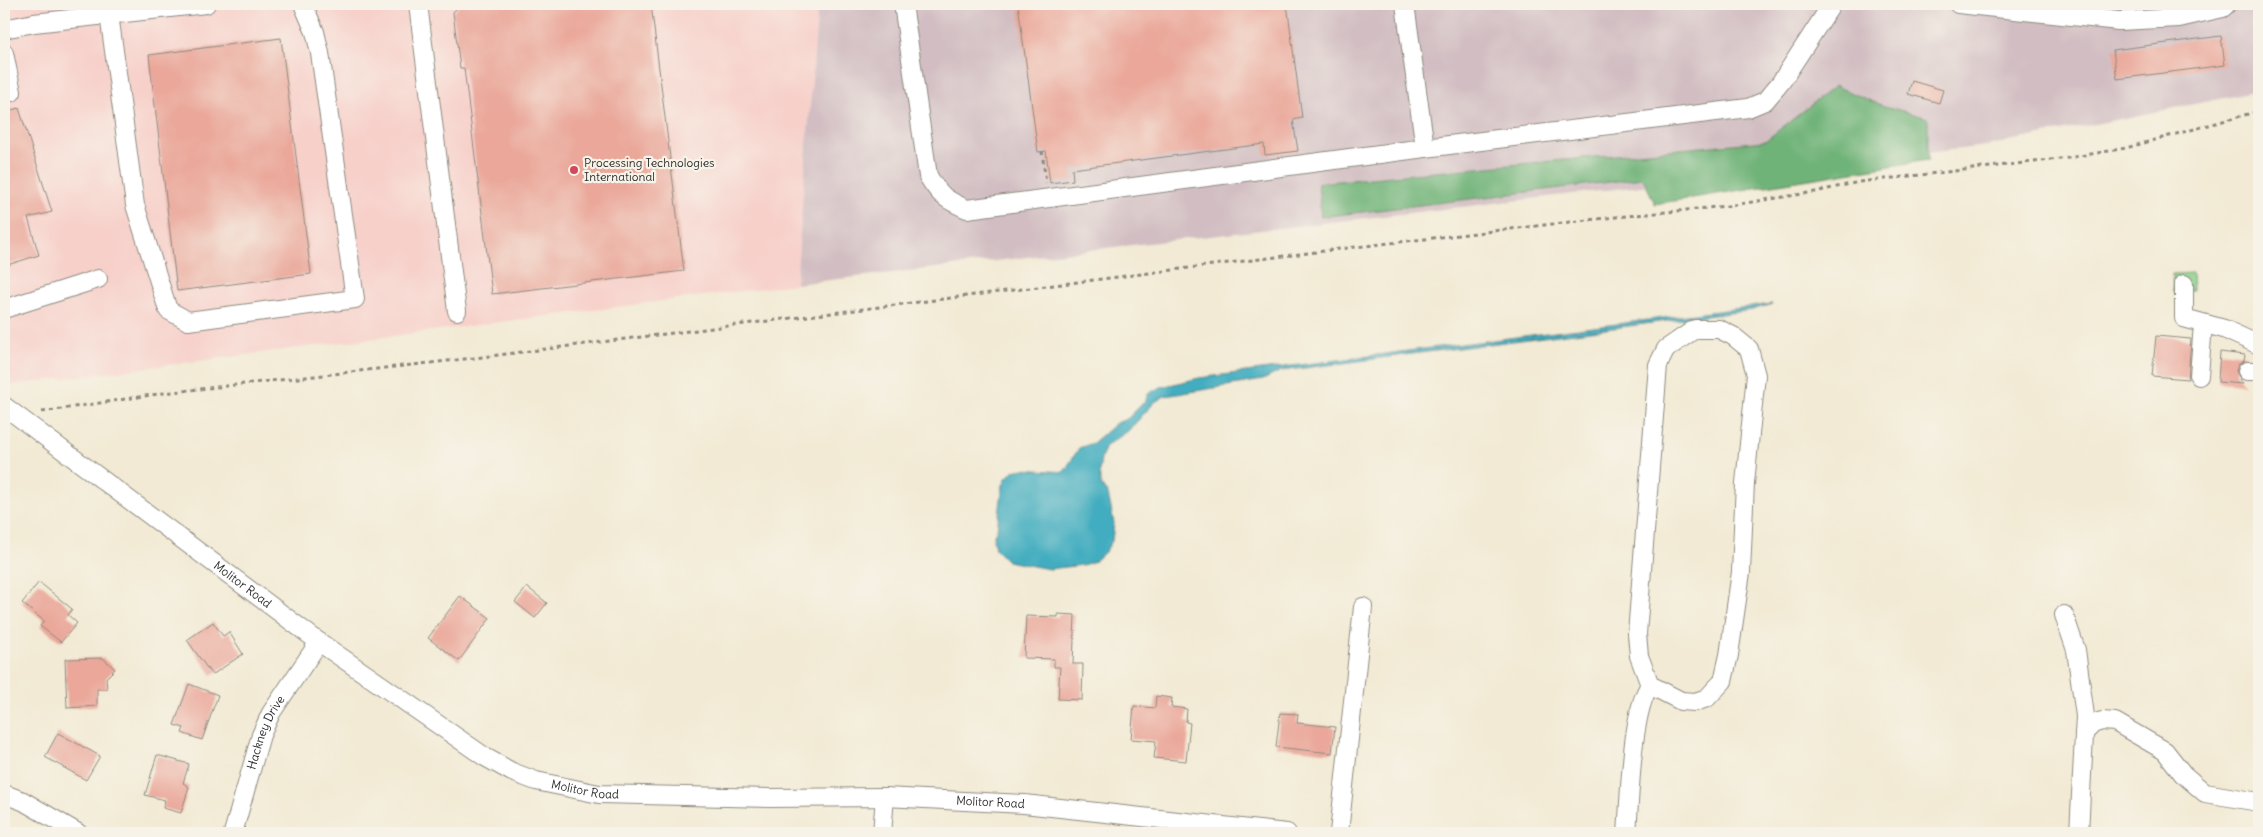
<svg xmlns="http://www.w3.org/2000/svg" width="2263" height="837" viewBox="0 0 2263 837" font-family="Delius,sans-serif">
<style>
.built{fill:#f7d0ca}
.industrial{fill:#d2bec2}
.green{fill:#8ad18c;stroke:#5a7e5c}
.forest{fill:#6fb378;stroke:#4d6f52}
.water{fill:#42adc0;stroke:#366c76}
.building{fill:#eaa79a}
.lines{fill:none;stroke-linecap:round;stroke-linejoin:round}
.minor-casing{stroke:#8e8a80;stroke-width:20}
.path{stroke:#8e8a80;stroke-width:3;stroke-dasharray:4 4;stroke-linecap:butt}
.minor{stroke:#fff;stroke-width:18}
.poi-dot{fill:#d1495b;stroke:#f7f3e8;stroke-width:2}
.labels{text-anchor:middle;stroke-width:4.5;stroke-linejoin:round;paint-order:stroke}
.poi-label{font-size:12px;fill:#2b2b2b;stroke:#f7f3e8;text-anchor:start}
.street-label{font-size:12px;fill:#2b2b2b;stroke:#f7f3e8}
</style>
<rect width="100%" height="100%" fill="#f7f3e8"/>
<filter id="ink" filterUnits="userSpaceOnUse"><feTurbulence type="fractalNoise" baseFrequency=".02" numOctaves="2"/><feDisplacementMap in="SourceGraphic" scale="10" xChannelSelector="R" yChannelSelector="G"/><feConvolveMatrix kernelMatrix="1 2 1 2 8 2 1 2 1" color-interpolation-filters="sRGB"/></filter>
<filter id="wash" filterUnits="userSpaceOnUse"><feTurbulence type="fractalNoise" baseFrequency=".0096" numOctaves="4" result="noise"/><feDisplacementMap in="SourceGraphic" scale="20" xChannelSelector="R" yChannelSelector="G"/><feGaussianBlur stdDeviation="1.12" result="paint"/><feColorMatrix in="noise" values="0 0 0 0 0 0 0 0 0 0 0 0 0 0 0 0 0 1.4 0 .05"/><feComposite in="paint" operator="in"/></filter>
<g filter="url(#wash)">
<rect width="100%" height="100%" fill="#f2ead4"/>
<!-- built -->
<path class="built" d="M4,4H818L796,284L4,386Z"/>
<!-- industrial -->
<path class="industrial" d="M818,4H2259V91L1986,146L796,284Z"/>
<!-- green -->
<path class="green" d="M2192,273L2193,290L2173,291L2172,274Z"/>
<!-- forest -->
<path class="forest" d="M1835,86L1881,105L1928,118V160L1655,204L1643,178L1321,217L1318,183L1765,141Z"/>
<!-- water -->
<path class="water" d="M1772,304L1752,310L1281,371L1263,380L1165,396L1155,402L1128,431L1106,446L1101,459L1099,472L1101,485L1108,494L1114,523L1112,541L1105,552L1095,561L1083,565L1049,569L1007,561L995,549L993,538L997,529L1003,485L1006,478L1013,471L1023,469L1064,472L1079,448L1093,443L1116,423L1127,419L1146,400L1148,394L1161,387L1199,378Z"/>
<g id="blocks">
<!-- building -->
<path class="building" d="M461,4H651L684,271L492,294L464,68H460L453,12Z
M1018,4H1287L1302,118L1293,120L1298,151L1265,155L1264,144L1072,169L1073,180L1050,183L1046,151L1038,152Z
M2221,36L2225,65L2117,79L2113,50Z
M281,38L311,274L177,291L149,55Z
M1912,81L1943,90L1939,103L1908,94Z
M19,108L52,212L28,218L39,255L4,266V112Z
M2156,336L2191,339L2188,379L2152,376Z
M2220,352L2245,355L2244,361L2238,365L2236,371L2243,384L2218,382Z
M39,582L72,609L68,615L77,623L61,642L40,626L44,621L22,603Z
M527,587L547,603L535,618L515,602Z
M460,596L490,618L459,661L428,638Z
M1058,614L1075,615L1073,664H1083L1082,700L1058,699L1060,667H1054V659L1024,658L1026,616L1058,617Z
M213,622L223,636L229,632L243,654L212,675L187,640Z
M103,658L115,669L106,678L107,689H97V706L67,708L65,659Z
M189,684L218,695L202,740L182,733L184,728L174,725Z
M1156,696L1172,698L1171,707L1187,709L1186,722L1190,723L1186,761L1154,758L1156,741L1131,739L1134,706L1155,708Z
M1280,713L1298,714L1297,723L1335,727L1332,753L1276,747Z
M58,733L100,756L86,780L45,757Z
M157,755L189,764L183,783L189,787L181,813L163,808L165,800L145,795Z"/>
</g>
</g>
<g filter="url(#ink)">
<use href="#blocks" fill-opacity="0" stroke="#8e8a80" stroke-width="1"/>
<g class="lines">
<defs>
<g id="minor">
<path d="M418,4L457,311"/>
<path d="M903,4L928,176C940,196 946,200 967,209L1425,148L1748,108L1765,101L1781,82L1832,4"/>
<path d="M1405,4L1425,148"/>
<path d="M1958,4L2119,21L2179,18L2223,8L2227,4"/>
<path d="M109,14L135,205L168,310L188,321L355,299L320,53L315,32L303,4"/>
<path d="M4,29L34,23L206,4"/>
<path d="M4,53L12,92"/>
<path d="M2184,284V318L2224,329L2259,345"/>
<path d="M4,309L98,279"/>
<path d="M1695,329H1719L1733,336L1749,349L1756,375L1745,483L1741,572L1729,655L1723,681L1707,698L1695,702L1681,701L1650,685L1639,656L1637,634L1658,365L1666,349Z"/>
<path d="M2247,371H2259"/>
<path d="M2199,376L2203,324"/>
<path id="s1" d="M4,406L319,642L485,757L512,772L536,781L599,794L770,798L885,797L1024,804L1287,833"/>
<path d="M2064,615L2076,650L2085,716L2079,833"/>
<path d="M2084,733L2093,724L2102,721L2115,722L2165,751L2183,774L2205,793L2259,802"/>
<path d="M4,794L23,801L78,833"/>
<path id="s2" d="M233,833L261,735L271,713L319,642"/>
<path d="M882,833L885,797"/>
<path d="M1339,833L1363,607"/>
<path d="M1627,833C1630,798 1631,712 1650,685"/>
</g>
</defs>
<!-- minor casing -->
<use href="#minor" class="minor-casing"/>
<!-- path -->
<path class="path" d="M1042,151L1046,183
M42,412L164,393L483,357L1356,247L1596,219L1727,206L1815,192L1859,182L2068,158L2126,148L2259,111"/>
<!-- minor -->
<use href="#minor" class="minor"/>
</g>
</g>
<!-- markers -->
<circle class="poi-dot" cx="574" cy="170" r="5"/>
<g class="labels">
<!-- poi labels -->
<g class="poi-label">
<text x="584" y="167">Processing Technologies<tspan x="584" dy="14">International</tspan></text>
</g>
<!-- street labels -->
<g class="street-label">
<text dy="4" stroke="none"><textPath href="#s1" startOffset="298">Molitor Road</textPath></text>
<text dy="4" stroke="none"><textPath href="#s2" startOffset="106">Hackney Drive</textPath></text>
<text dy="4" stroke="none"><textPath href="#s1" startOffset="702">Molitor Road</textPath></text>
<text dy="4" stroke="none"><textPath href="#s1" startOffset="1108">Molitor Road</textPath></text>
</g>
</g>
<!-- margin -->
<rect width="2263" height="837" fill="none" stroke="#f7f3e8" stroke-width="20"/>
</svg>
